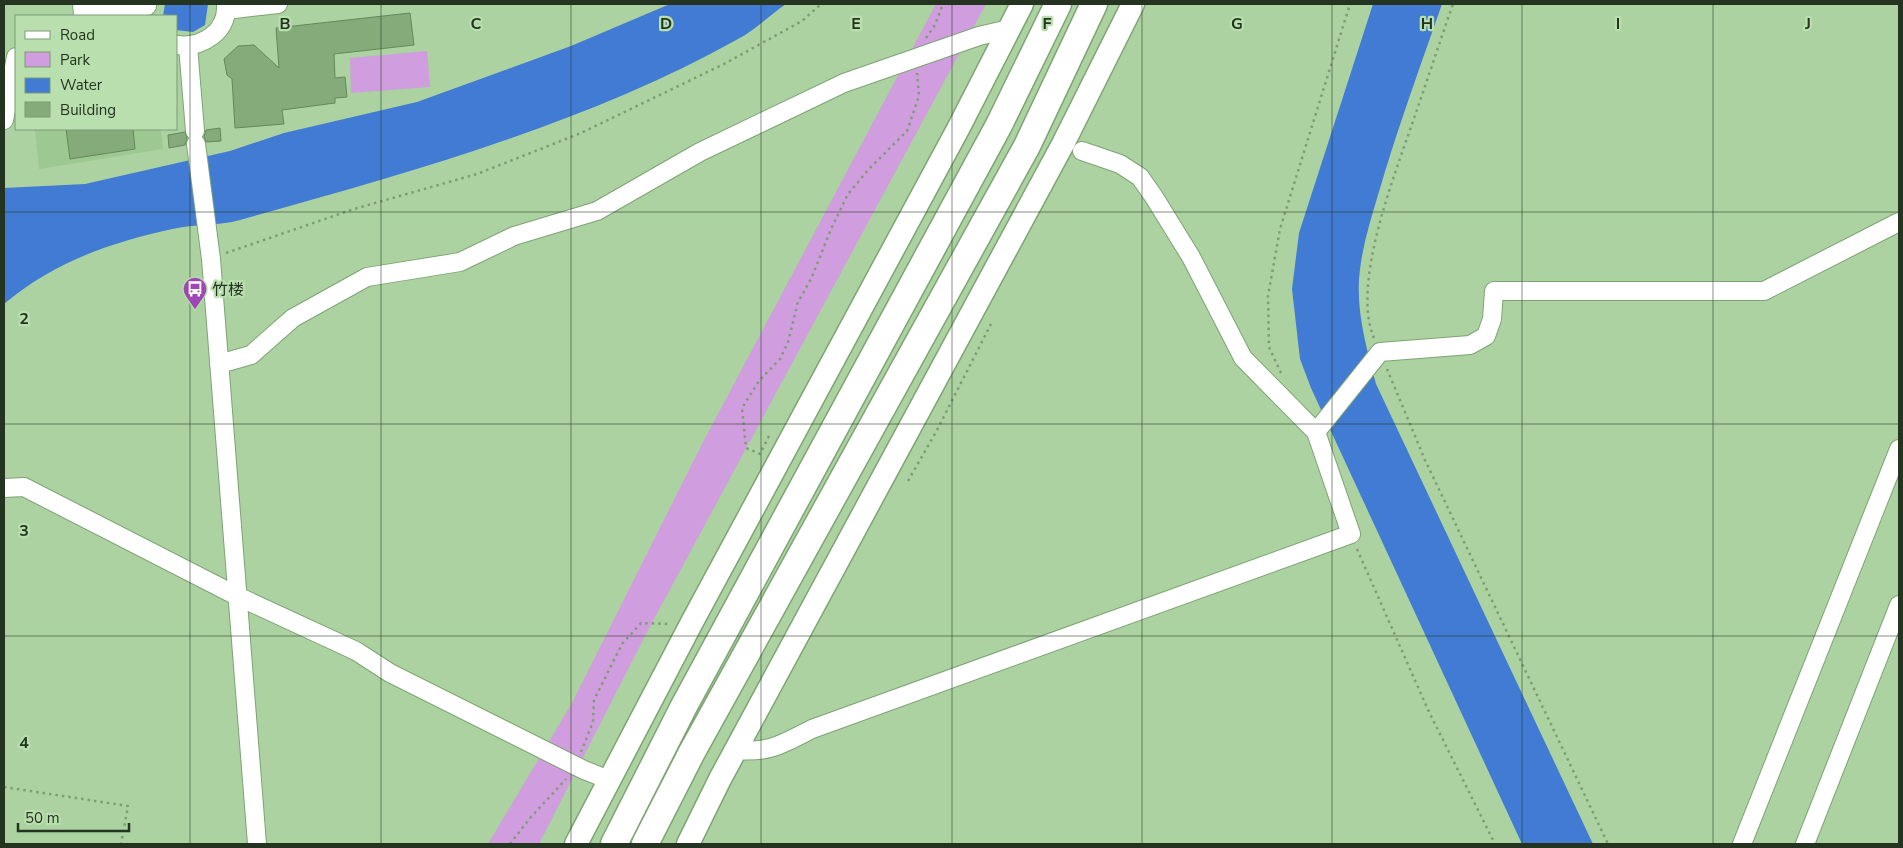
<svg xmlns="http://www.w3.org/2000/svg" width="1903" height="848" viewBox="0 0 1903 848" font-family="'Nunito Sans','Noto Sans SC',sans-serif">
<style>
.built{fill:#9dc891}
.green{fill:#d09dde}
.water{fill:#417bd3}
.building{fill:#85ab7b;stroke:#648859}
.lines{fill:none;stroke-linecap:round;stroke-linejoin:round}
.minor-casing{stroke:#7ea474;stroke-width:20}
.major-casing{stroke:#7ea474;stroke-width:25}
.highway-casing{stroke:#7ea474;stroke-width:29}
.path{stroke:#7e9d75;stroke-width:2.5;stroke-dasharray:2.5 4;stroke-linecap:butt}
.minor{stroke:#fff;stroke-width:18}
.major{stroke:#fff;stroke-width:22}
.highway{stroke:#fff;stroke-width:26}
.grid{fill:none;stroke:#243420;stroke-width:1;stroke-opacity:0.55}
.labels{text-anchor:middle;stroke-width:4.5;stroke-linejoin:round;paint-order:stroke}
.poi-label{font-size:16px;fill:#243420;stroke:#b8dfad;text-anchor:start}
.grid-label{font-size:16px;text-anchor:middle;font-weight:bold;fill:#243420;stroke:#b8dfad;stroke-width:4.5;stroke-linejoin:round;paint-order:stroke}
</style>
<rect width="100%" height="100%" fill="#abd2a0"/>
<!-- built -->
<path class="built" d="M35,129H161L163,149L39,169Z"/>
<!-- green -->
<path class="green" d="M936,4H986L647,632L539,844H488L572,703L702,444Z
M427,51L430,87L351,93L350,58Z"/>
<!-- water -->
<path class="water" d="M165,4H208L205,25L193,32L176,30V16H163Z
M670,4H786C770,15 755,30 738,39C589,123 404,174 240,220C218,226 194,224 172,229C109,243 54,262 4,304V188L85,184L230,151L284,133L417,102L571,46Z
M1373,4H1442C1420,67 1397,130 1378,195C1370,222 1361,250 1359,280C1357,315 1367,350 1376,384L1593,844H1522L1311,388L1300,359L1292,289L1299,233Z"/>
<!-- building -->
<path class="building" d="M410,13L414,45L334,54L335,78L345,77L347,97L335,98V103L282,110L284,124L235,128L232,79L227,75L224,59L238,46L254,45L279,68L276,28Z
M220,128L221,141L206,142L204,137L206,130Z
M66,129H133L135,149L70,159Z
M185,132L187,138L185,145L169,148L168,135Z"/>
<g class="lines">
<defs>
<path id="minor" d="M82,4L83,14L147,6
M226,10L278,4
M177,45C202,48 228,32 226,4
M188,46L195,131
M4,120L16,57
M196,144L211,259L257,844
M219,364L251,355L293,318L367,277L460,262L514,236L597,211L700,152L844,83L979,36L1009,29
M1316,432L1380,352L1470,345L1486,336L1492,319L1494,291H1764L1899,222
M4,488L24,487L237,596L356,651L390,673L584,770L609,780
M736,750C771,753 782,744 812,729L1351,534L1316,432L1243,358L1191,257L1154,197L1140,177L1120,164L1082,151
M1742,844L1899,449
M1805,844L1899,605"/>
<path id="major" d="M576,844L691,624L958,129L1022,4
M688,844L720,779L1063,144L1133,4"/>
<path id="highway" d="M614,844L684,706L999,125L1058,4
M645,844L692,752L1027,146L1094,4"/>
</defs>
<!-- minor casing -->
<use href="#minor" class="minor-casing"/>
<!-- major casing -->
<use href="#major" class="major-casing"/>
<!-- highway casing -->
<use href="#highway" class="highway-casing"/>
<!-- path -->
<path class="path" d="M926,38L935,25L943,4
M226,253L354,209L477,174L581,133L724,64L802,21L821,4
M1374,338C1351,285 1394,177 1412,124C1426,84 1439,44 1453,4
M1387,369L1425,460L1608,844
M1281,373L1269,347L1268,296L1280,229L1350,4
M769,436L760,454L746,448L742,408L759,381L780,359L788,342L798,302L811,279L832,227L848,194L869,169L907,131L919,96L917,73
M908,481L936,432L991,324
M1357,549L1429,712L1495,844
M581,752L593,722L594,700L622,644L641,623L670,624
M4,787L128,806L121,844
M510,844L530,818L566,779"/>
<!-- minor -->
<use href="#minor" class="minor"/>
<!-- major -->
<use href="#major" class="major"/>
<!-- highway -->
<use href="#highway" class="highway"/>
</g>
<!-- grid -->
<path class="grid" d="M190,4V844M381,4V844M571,4V844M761,4V844M952,4V844M1142,4V844M1332,4V844M1522,4V844M1713,4V844M4,212H1899M4,424H1899M4,636H1899"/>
<!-- icons -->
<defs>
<symbol id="bus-pin" viewBox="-11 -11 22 30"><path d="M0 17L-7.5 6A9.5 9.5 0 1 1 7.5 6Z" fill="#9e47b5" stroke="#b8dfad"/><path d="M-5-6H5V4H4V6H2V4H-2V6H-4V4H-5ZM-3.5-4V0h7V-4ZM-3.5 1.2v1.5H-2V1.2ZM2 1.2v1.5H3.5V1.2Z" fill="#fff"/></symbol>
</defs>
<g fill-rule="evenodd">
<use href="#bus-pin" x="181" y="275" width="28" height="38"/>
</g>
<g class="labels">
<!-- poi labels -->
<g class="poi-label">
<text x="212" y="295">竹楼</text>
</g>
</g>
<g class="grid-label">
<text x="285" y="29">B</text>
<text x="476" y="29">C</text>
<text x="666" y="29">D</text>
<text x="856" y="29">E</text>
<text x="1047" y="29">F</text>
<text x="1237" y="29">G</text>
<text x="1427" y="29">H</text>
<text x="1618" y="29">I</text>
<text x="1808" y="29">J</text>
<text x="24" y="324">2</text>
<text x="24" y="536">3</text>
<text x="24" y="748">4</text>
</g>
<!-- border -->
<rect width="1903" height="848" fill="none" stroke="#243420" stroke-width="10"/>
<!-- legend -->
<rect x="15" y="15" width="162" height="115" fill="#b8dfad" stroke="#7d9b75"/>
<rect x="25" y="31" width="25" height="8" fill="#ffffff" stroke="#7d9b75"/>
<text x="60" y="40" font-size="15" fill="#243420">Road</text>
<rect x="25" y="52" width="25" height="15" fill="#d09dde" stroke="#7d9b75"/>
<text x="60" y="65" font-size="15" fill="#243420">Park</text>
<rect x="25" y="78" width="25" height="15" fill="#417bd3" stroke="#7d9b75"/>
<text x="60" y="90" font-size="15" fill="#243420">Water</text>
<rect x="25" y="102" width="25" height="15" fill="#85ab7b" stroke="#7d9b75"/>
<text x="60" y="115" font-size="15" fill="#243420">Building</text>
<!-- scale -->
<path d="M18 823v8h111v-8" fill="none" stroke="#243420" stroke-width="2.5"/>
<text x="25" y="823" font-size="15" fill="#243420" stroke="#b8dfad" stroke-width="4" paint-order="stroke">50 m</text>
</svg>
